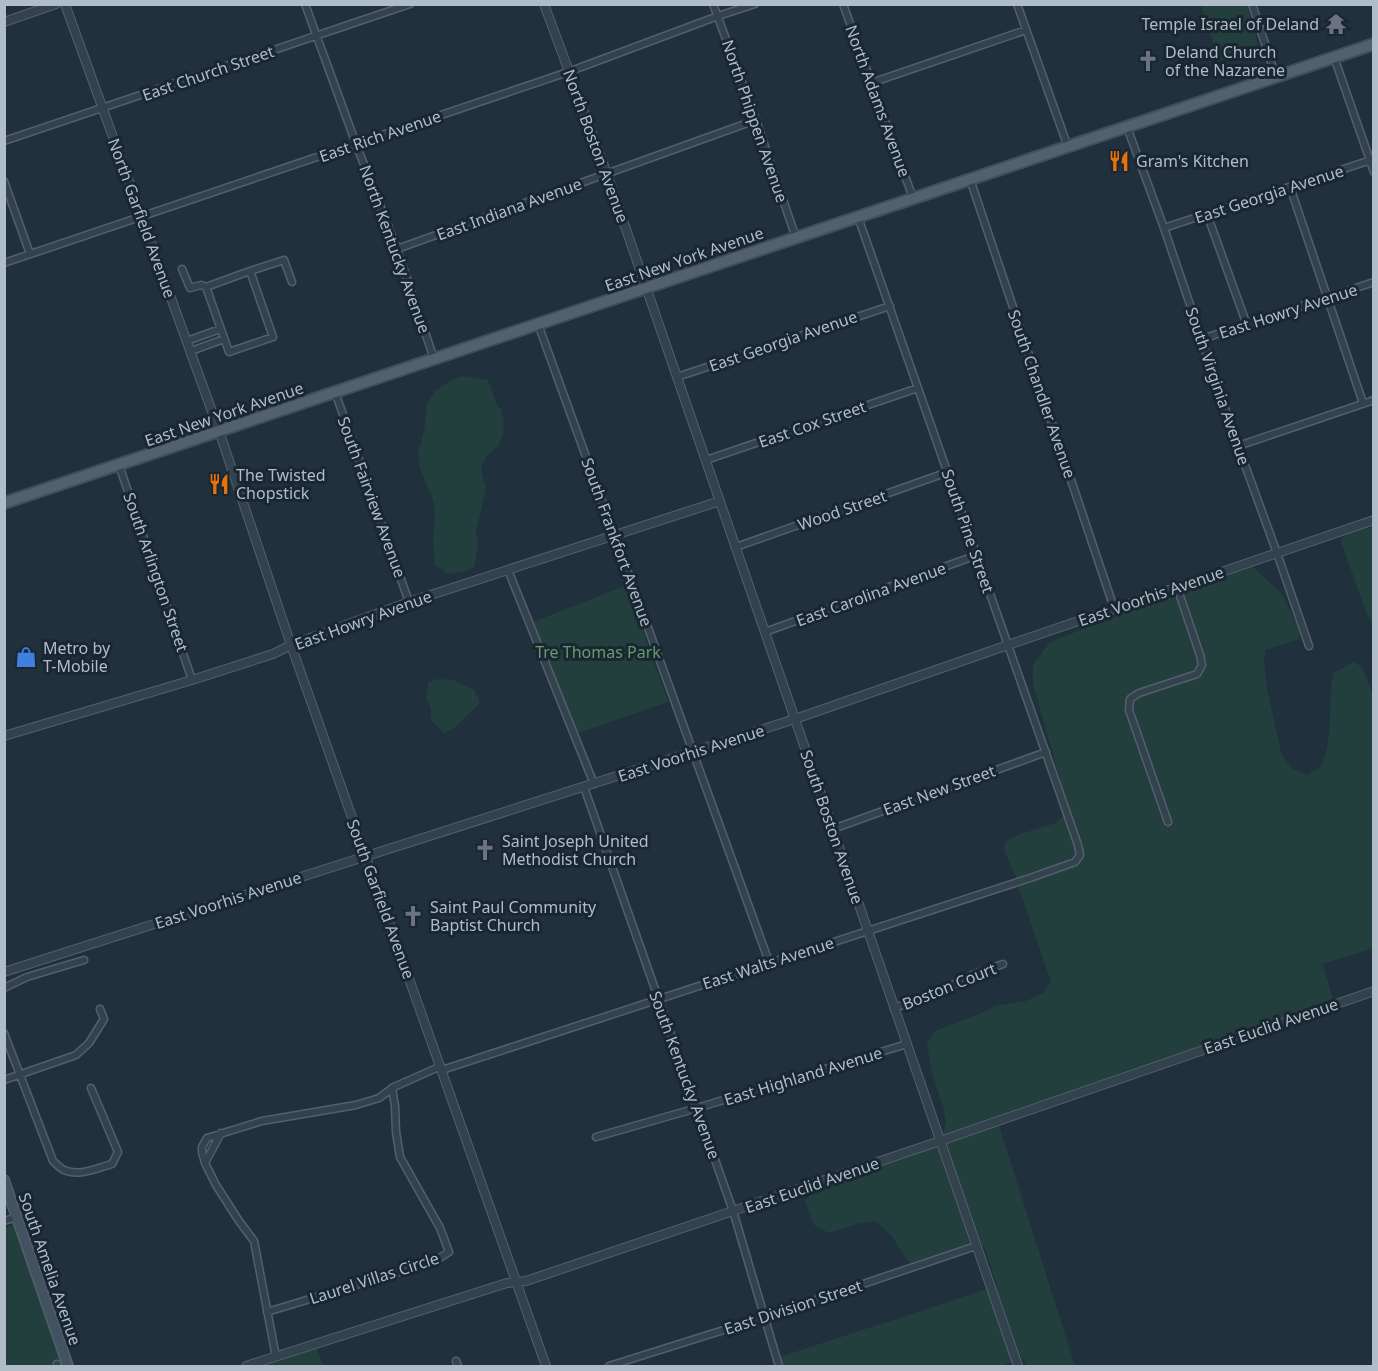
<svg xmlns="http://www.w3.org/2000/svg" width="1378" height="1371" viewBox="0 0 1378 1371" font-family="'Noto Sans',sans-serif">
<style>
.green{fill:#223e3d}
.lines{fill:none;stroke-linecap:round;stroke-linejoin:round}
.minor-casing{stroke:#53606b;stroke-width:9}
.tertiary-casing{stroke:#53606b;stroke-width:10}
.secondary-casing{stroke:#53606b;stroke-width:12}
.primary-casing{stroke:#414e59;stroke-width:14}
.minor{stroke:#34424d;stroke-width:6}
.tertiary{stroke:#34424d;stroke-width:8}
.secondary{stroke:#425261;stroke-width:9}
.primary{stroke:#52626d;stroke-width:10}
.labels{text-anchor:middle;stroke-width:6;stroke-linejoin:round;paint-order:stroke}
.poi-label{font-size:16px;fill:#b0bdc9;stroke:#1a2732;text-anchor:start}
.street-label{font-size:16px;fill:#b0bdc9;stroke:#1a2732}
.park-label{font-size:16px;fill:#659c69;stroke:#1a2732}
</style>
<rect width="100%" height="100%" fill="#20313d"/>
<!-- green -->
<path class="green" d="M1201,5H1253V6L1248,8L1259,48L1219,61Z
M462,376L488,380L498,408H501L504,422L503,435L497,447L486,457L481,469L486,489L476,530L478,546L474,567L467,571L448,574L435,565L433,539L435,515L433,500L420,468L418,453L424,431L427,404L434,392L448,382Z
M1373,527H1374L1373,622L1368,617L1340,539L1358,530Z
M1252,566L1282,594L1299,629V639L1266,650L1264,661L1267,689L1282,756L1293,769L1307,775C1311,772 1316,770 1319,767C1334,752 1328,696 1333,673L1354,662L1362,667L1374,698L1373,948L1323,964L1333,1000L942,1135L946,1122L943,1107L931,1069L927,1043L935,1031L979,1014L994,1006L1026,1001L1043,993L1051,982L1018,886L1076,866C1083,860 1084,856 1083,848L1061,783L1033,684V665L1050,642L1195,585Z
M627,585L668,702L578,733L533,622Z
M437,679L453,680L474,690L480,701L478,705L454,728L444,733L431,720V709L426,699L428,682Z
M1064,815L1076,850L1075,855L1073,858L1016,878L1004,850L1005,842L1020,834L1056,823Z
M999,1125L1075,1366H1027L1024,1359L1020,1360L994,1286L997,1285L984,1246H980L945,1144Z
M938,1146L971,1243L910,1264L890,1234L874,1221L857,1224L829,1233L814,1225L805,1201L816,1188Z
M16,1224L64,1366H5V1228Z
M987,1289L1012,1362L1000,1366H782L780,1357Z
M317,1348L323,1366H260Z"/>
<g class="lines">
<defs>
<path id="minor" d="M305,4L356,144L397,249L434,359
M713,4L756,120L796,238
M843,4L913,198
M1017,4L1068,147
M1252,4L1276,77
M1334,57L1374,172
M871,83L1026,30
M1127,127L1164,228L1238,446L1277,553L1309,646
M4,141L410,4
M970,179L1114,608
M4,181L30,254
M1290,187L1363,403
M1207,214L1247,325
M1164,228L1374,159
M397,249L756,120
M4,263L568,72L718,16L755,4
M182,269L190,288L201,285L206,287L250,271L273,337L229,352L206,287
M250,271L284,260L292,282
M538,324L769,962
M1202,339L1374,282
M187,341L220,329
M191,351L224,339
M677,377L890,306
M335,392L409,602
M1238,446L1374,400
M706,460L918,388
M119,465L192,680
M736,547L948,472
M508,570L594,784
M765,632L977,555
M584,787L733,1211L779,1366
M1168,822L1129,710L1130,699L1139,693L1197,674L1202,665L1200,655L1177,587
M833,829L1046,752
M4,988L27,977L84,960
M894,1008L939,992L972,975L1003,964
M4,1033L53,1161C56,1164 60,1168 64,1170C79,1177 97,1168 112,1164L118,1152L91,1088
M442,1070L1030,878L1075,862L1080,855L1078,845L858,217
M4,1080L76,1055L89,1043L104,1019L100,1009
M596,1137L697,1108L907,1044
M205,1163L221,1133
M4,1221L17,1217
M267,1312L435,1261L449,1252L440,1228L400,1157L396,1132L395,1106L392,1088
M276,1357L254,1241L239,1221L216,1185L205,1163L202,1152V1147L207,1138L262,1121L356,1105L379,1098L394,1087L441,1066
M456,1361L458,1366
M57,1364V1366
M609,1366L765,1317L976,1246"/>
<path id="tertiary" d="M65,4L219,431L291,645L546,1366
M544,4L607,174L1018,1366
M4,22L56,4
M4,736L192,680L273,654L291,645L409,602L720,501
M4,972L795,719L1008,645L1374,520
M246,1366L507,1283L526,1281L940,1141L1374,991"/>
<path id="secondary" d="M4,1180L68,1366"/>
<path id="primary" d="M4,503L1374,44"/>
</defs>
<!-- minor casing -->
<use href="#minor" class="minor-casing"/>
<!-- tertiary casing -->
<use href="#tertiary" class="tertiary-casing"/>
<!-- secondary casing -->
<use href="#secondary" class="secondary-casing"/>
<!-- primary casing -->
<use href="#primary" class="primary-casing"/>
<!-- minor -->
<use href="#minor" class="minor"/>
<!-- tertiary -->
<use href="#tertiary" class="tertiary"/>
<!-- secondary -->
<use href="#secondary" class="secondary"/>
<!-- primary -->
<use href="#primary" class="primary"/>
</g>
<!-- icons -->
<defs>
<symbol id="temple-bare" viewBox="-9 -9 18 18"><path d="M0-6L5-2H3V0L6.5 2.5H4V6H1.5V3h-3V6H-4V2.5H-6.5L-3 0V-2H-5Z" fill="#6b7280" stroke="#1a2732" stroke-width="2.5" paint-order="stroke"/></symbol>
<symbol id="church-bare" viewBox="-9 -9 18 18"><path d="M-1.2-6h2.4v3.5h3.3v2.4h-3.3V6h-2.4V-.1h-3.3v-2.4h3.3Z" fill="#6b7280" stroke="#1a2732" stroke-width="2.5" paint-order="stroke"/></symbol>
<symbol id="restaurant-bare" viewBox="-9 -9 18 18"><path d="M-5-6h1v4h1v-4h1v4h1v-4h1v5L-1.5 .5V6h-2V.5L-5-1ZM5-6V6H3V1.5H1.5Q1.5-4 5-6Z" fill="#e8710a" stroke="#1a2732" stroke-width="2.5" paint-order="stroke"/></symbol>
<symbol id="shop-bare" viewBox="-9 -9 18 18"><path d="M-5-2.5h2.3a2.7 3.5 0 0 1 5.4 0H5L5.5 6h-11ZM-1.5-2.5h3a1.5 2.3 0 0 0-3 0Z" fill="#3f7fe0" stroke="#1a2732" stroke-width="2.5" paint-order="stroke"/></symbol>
</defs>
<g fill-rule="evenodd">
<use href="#temple-bare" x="1321" y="9" width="30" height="30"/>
<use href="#church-bare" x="1133" y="46" width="30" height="30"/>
<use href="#restaurant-bare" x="1104" y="146" width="30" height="30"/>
<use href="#restaurant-bare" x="204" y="469" width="30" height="30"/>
<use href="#shop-bare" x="11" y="642" width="30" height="30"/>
<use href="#church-bare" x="470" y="835" width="30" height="30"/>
<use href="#church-bare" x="398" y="901" width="30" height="30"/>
</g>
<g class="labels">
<!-- poi labels -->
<g class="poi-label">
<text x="1319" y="30" text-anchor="end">Temple Israel of Deland</text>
<text x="1165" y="58">Deland Church<tspan x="1165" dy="18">of the Nazarene</tspan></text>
<text x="1136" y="167">Gram's Kitchen</text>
<text x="236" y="481">The Twisted<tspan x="236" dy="18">Chopstick</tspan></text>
<text x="43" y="654">Metro by<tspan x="43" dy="18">T-Mobile</tspan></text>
<text x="502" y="847">Saint Joseph United<tspan x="502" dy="18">Methodist Church</tspan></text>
<text x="430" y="913">Saint Paul Community<tspan x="430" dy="18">Baptist Church</tspan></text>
</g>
<!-- street labels -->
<g class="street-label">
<text transform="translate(208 73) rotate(-19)" y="6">East Church Street</text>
<text transform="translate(878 101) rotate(70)" y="6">North Adams Avenue</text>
<text transform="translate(755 121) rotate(71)" y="6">North Phippen Avenue</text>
<text transform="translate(380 136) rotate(-19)" y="6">East Rich Avenue</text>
<text transform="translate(596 146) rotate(70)" y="6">North Boston Avenue</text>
<text transform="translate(1269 194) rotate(-18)" y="6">East Georgia Avenue</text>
<text transform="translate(509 209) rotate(-20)" y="6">East Indiana Avenue</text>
<text transform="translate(142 218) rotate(70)" y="6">North Garfield Avenue</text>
<text transform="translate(395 249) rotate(70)" y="6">North Kentucky Avenue</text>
<text transform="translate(684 259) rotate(-19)" y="6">East New York Avenue</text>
<text transform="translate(1288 311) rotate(-18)" y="6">East Howry Avenue</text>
<text transform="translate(783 341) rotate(-19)" y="6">East Georgia Avenue</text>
<text transform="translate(1218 386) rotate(71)" y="6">South Virginia Avenue</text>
<text transform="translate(1042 394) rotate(71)" y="6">South Chandler Avenue</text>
<text transform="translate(224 414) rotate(-19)" y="6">East New York Avenue</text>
<text transform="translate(812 424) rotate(-19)" y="6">East Cox Street</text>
<text transform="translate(372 497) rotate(70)" y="6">South Fairview Avenue</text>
<text transform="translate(842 510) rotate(-19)" y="6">Wood Street</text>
<text transform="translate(968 531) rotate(71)" y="6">South Pine Street</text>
<text transform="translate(617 542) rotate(70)" y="6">South Frankfort Avenue</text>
<text transform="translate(156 572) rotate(71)" y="6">South Arlington Street</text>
<text transform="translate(871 594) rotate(-20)" y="6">East Carolina Avenue</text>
<text transform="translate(1151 596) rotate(-19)" y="6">East Voorhis Avenue</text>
<text transform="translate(363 620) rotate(-20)" y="6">East Howry Avenue</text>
<text transform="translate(691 753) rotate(-18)" y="6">East Voorhis Avenue</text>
<text transform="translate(939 790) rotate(-20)" y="6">East New Street</text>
<text transform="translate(832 827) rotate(71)" y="6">South Boston Avenue</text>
<text transform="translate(381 899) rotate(70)" y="6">South Garfield Avenue</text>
<text transform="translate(228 900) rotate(-18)" y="6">East Voorhis Avenue</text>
<text transform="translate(768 963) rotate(-18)" y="6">East Walts Avenue</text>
<text transform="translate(949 986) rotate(-22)" y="6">Boston Court</text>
<text transform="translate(1271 1026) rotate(-19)" y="6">East Euclid Avenue</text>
<text transform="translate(685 1075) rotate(70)" y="6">South Kentucky Avenue</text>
<text transform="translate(803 1076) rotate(-17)" y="6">East Highland Avenue</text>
<text transform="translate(812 1185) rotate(-19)" y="6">East Euclid Avenue</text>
<text transform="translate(50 1269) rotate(71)" y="6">South Amelia Avenue</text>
<text transform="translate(374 1278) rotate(-18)" y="6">Laurel Villas Circle</text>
<text transform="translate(793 1307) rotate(-18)" y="6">East Division Street</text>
</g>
<!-- park labels -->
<g class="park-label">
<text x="598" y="658">Tre Thomas Park</text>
</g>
</g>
<!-- border -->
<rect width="1378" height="1371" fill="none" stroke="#b0bdc9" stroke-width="12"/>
</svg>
